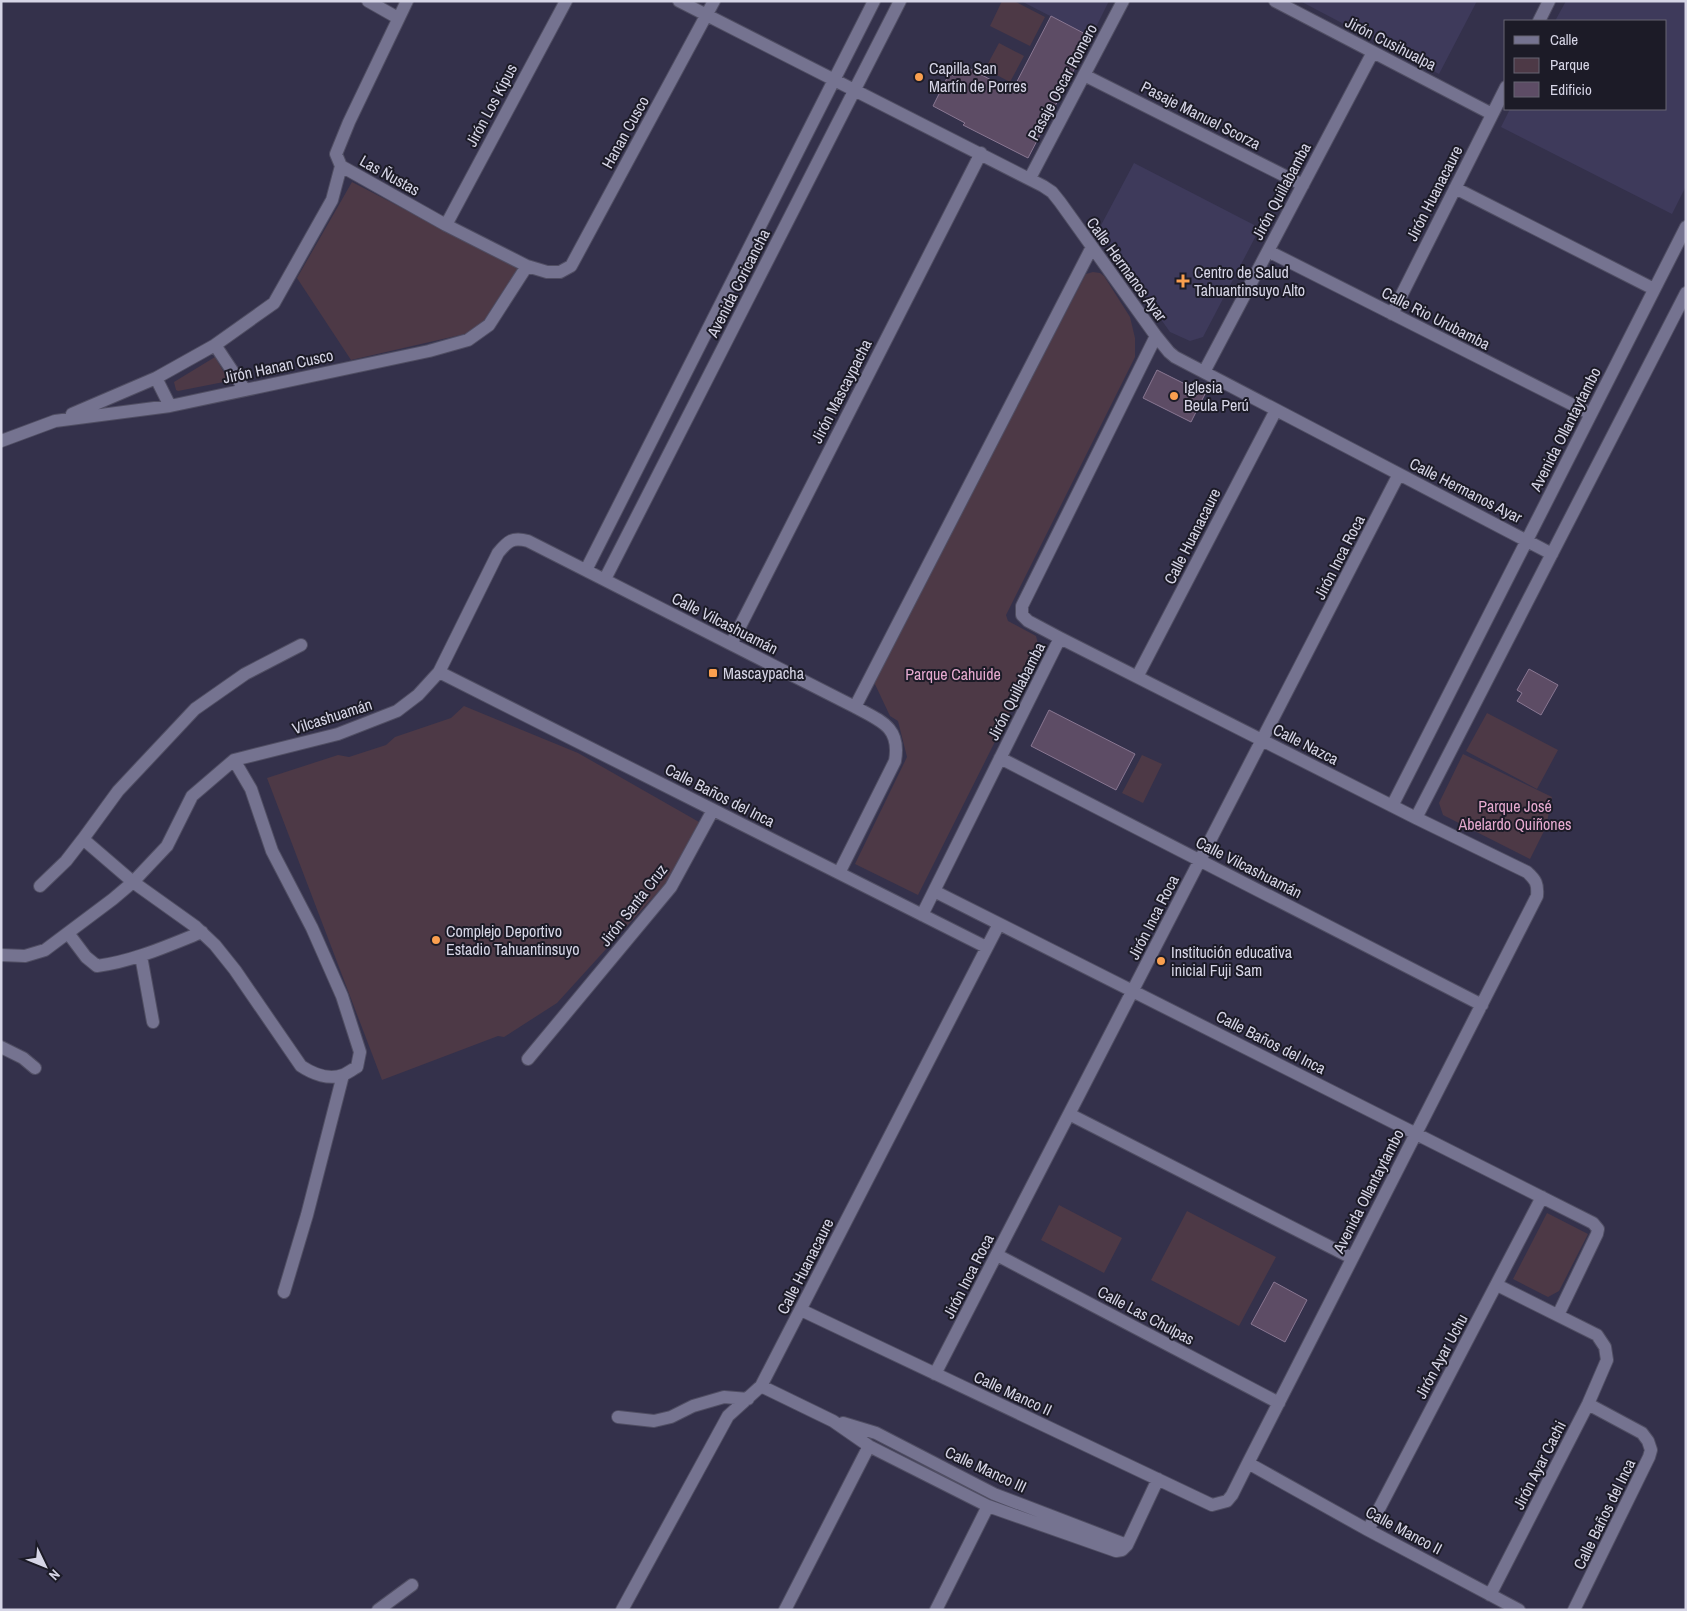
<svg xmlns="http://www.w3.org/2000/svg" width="1687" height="1611" viewBox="0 0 1687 1611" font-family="'Archivo Narrow',sans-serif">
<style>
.built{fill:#3e3a5b}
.green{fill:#4d3946}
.building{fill:#5d4c65;stroke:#897792}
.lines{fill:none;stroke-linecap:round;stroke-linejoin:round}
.minor-casing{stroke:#504e63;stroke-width:14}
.minor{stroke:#757390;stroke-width:12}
.poi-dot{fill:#fa9f4f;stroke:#1c1b27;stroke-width:2}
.labels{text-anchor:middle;stroke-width:4;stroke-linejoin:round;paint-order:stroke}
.street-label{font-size:16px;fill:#d6d5e6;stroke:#1c1b27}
.poi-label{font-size:16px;fill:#d6d5e6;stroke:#1c1b27;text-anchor:start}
.park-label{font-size:16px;fill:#e6aad0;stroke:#1c1b27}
</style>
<rect width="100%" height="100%" fill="#34314b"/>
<!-- built -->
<path class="built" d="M1021,1H1109L1091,37Z
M1300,1H1477L1439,74Z
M1566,1H1686V186L1672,214L1501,127L1510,109H1666V21H1555Z
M1134,163L1260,228L1203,337L1190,341L1170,332L1098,231Z"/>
<!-- green -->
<path class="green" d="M1002,1H1014L1045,17L1030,46L990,26Z
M999,43L1024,56L1010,82L985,69Z
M352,182L518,268L481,325L469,333L351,360L297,278Z
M1093,272L1100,273L1104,276L1130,317L1135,338V357L1006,615L1008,621L1036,636L1040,652L918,895L855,864L907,757L898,721L890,716L873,680L1086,274Z
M215,357L229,381L178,391L176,390L174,382Z
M464,706L578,753L699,822L667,882L557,1003L504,1037L498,1036L382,1080L267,778L338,755L349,757L386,745L395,737L451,718Z
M1487,713L1558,750L1537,789L1466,751Z
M1463,754L1552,797L1546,827L1530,859L1443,815L1439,803Z
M1142,755L1162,764L1143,803L1122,793Z
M1059,1205L1122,1238L1104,1273L1041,1240Z
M1187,1211L1276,1257L1239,1326L1151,1280Z
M1547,1213L1588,1234L1559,1291L1548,1297L1513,1279Z"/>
<!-- building -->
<path class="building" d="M1051,16L1091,37L1028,158L963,125L965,123L933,106L949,74L954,76L961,64L1012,91Z
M1157,370L1205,394L1191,422L1143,398Z
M1529,669L1558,685L1541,715L1517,701L1522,693L1517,690Z
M1049,710L1135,754L1116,790L1031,746Z
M1274,1282L1307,1300L1285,1342L1251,1324Z"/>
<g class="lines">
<defs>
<path id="minor" d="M368,1L398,18
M407,1L349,122L336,154L341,166L446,225L527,266L547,272H560L571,266L714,1
M679,1L1043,186L1052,192L1060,202L1156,336L1169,352L1175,357L1552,554
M1275,1L1492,114
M1539,21L1549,1
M1084,75L1303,185
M1030,178L1123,1
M1455,188L1654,289
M446,225L566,1
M1268,251L1591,414
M1392,314L1506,87
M215,345L245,390
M1204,372L1373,52
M156,378L170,406
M72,414L156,378L215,345L274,303L332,200L341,166
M1,441L55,421L170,406L429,351L468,340L489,325L527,266
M586,570L874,1
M605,579L900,1
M731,644L981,153
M439,672L986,947
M1137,677L1276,410
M855,707L1092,247
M1000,758L1482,1005
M234,760L251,789L272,851L312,928L342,996L360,1052L357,1067C353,1069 348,1073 343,1075C329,1080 313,1074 301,1066L235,970L215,945L196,927L133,882L83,839L118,791L195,709L245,674L301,645
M1392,806L1686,227
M1416,818L1686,293
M40,886L66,861L83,839
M934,891L1593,1223L1598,1229L1597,1234L1558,1315
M922,915L1060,638
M68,933L86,957L97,966C134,961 167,946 202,932
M1,955L25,956L45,950L113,899L133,882L167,846L192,796L234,760L338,734L397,711L418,695L439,672L498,553C508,541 512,537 528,541L855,707C881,721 901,727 895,761L839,873
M141,956L153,1022
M1,1047L23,1058L35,1068
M528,1059L671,887L713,810
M1069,1114L1352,1258
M997,1255L1279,1403
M284,1292L307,1215L343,1075
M801,1310L1212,1505L1227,1501L1232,1495L1248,1463L1537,896C1538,884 1536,880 1527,872L1416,818L1060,638L1028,621L1022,615V606L1156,336
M935,1374L1399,474
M761,1386L833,1421L869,1446L988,1506L1116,1551L1122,1550L1127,1545L1158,1479
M618,1417L654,1421L671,1417L693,1406L724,1397L748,1399
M843,1423L876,1433L994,1494L1127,1545
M1248,1463L1368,1530L1519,1610
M1368,1530L1542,1197
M1490,1595L1588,1404L1607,1360L1605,1347L1597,1335L1497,1285
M378,1610L412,1585
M622,1610L728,1416L761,1386L999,924
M785,1610L869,1446
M936,1610L988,1506
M1574,1610L1649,1457L1651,1450L1648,1441L1642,1433L1588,1404"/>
</defs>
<!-- minor casing -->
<use href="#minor" class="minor-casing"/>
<!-- minor -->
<use href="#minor" class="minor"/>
</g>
<!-- markers -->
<g class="poi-dot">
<circle cx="919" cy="77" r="5"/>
<path d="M1180.5 273.5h5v5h5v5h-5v5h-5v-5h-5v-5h5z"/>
<circle cx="1174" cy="396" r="5"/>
<rect x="708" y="668" width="10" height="10" rx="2.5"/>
<circle cx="436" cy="940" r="5"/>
<circle cx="1161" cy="961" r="5"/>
</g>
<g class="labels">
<!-- street labels -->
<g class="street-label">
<text transform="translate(1391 43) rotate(27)" y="6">Jirón Cusihualpa</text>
<text transform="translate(1062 82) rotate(-62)" y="6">Pasaje Oscar Romero</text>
<text transform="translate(491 105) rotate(-62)" y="6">Jirón Los Kipus</text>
<text transform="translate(1201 115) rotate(27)" y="6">Pasaje Manuel Scorza</text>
<text transform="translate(625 132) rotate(-61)" y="6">Hanan Cusco</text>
<text transform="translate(390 175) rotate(29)" y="6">Las Ñustas</text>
<text transform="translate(1281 191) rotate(-62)" y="6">Jirón Quillabamba</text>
<text transform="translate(1434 193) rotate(-63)" y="6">Jirón Huanacaure</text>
<text transform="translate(1127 269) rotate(54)" y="6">Calle Hermanos Ayar</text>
<text transform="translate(738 283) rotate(-63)" y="6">Avenida Coricancha</text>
<text transform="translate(1436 318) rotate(27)" y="6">Calle Rio Urubamba</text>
<text transform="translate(278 366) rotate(-12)" y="6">Jirón Hanan Cusco</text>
<text transform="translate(841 391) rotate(-63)" y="6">Jirón Mascaypacha</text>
<text transform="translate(1565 429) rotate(-63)" y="6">Avenida Ollantaytambo</text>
<text transform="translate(1466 490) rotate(27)" y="6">Calle Hermanos Ayar</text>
<text transform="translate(1192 536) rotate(-63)" y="6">Calle Huanacaure</text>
<text transform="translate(1339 557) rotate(-63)" y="6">Jirón Inca Roca</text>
<text transform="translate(725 623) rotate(27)" y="6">Calle Vilcashuamán</text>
<text transform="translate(1016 691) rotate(-63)" y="6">Jirón Quillabamba</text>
<text transform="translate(332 716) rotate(-18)" y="6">Vilcashuamán</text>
<text transform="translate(1306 744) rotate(27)" y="6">Calle Nazca</text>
<text transform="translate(720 795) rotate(27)" y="6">Calle Baños del Inca</text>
<text transform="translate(1249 867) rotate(27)" y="6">Calle Vilcashuamán</text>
<text transform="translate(633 905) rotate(-52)" y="6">Jirón Santa Cruz</text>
<text transform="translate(1153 917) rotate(-63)" y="6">Jirón Inca Roca</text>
<text transform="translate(1271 1042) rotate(27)" y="6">Calle Baños del Inca</text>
<text transform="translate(1368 1191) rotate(-63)" y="6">Avenida Ollantaytambo</text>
<text transform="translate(805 1266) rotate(-63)" y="6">Calle Huanacaure</text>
<text transform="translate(968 1276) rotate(-63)" y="6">Jirón Inca Roca</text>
<text transform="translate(1146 1315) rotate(28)" y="6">Calle Las Chulpas</text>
<text transform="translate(1441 1356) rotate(-62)" y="6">Jirón Ayar Uchu</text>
<text transform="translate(1013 1393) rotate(25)" y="6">Calle Manco II</text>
<text transform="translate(1539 1465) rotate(-63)" y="6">Jirón Ayar Cachi</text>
<text transform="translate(986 1469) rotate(25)" y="6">Calle Manco III</text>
<text transform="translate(1604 1514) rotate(-64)" y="6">Calle Baños del Inca</text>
<text transform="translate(1404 1530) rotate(28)" y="6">Calle Manco II</text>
</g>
<!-- poi labels -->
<g class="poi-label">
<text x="929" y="74">Capilla San<tspan x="929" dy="18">Martín de Porres</tspan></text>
<text x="1194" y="278">Centro de Salud<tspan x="1194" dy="18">Tahuantinsuyo Alto</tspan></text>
<text x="1184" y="393">Iglesia<tspan x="1184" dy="18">Beula Perú</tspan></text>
<text x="723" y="679">Mascaypacha</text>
<text x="446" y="937">Complejo Deportivo<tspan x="446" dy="18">Estadio Tahuantinsuyo</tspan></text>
<text x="1171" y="958">Institución educativa<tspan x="1171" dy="18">inicial Fuji Sam</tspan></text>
</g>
<!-- park labels -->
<g class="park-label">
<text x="953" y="680">Parque Cahuide</text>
<text x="1515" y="812">Parque José<tspan x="1515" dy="18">Abelardo Quiñones</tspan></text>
</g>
</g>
<!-- border -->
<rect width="1687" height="1611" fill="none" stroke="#d6d5e6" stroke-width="5"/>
<!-- legend -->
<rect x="1504" y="20" width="162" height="90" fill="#1c1b27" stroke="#666573"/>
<rect x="1514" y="36" width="25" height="8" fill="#757390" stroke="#666573"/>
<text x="1550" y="45" font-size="15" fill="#d6d5e6">Calle</text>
<rect x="1514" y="58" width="25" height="15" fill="#4d3946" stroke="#666573"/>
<text x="1550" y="70" font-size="15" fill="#d6d5e6">Parque</text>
<rect x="1514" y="82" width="25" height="15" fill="#5d4c65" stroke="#666573"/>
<text x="1550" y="95" font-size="15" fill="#d6d5e6">Edificio</text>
<!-- north arrow -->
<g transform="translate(45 1566) rotate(133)" stroke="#1c1b27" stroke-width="4" paint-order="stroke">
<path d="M0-4L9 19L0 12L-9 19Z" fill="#d6d5e6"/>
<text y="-8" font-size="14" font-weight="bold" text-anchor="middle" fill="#d6d5e6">N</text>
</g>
</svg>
